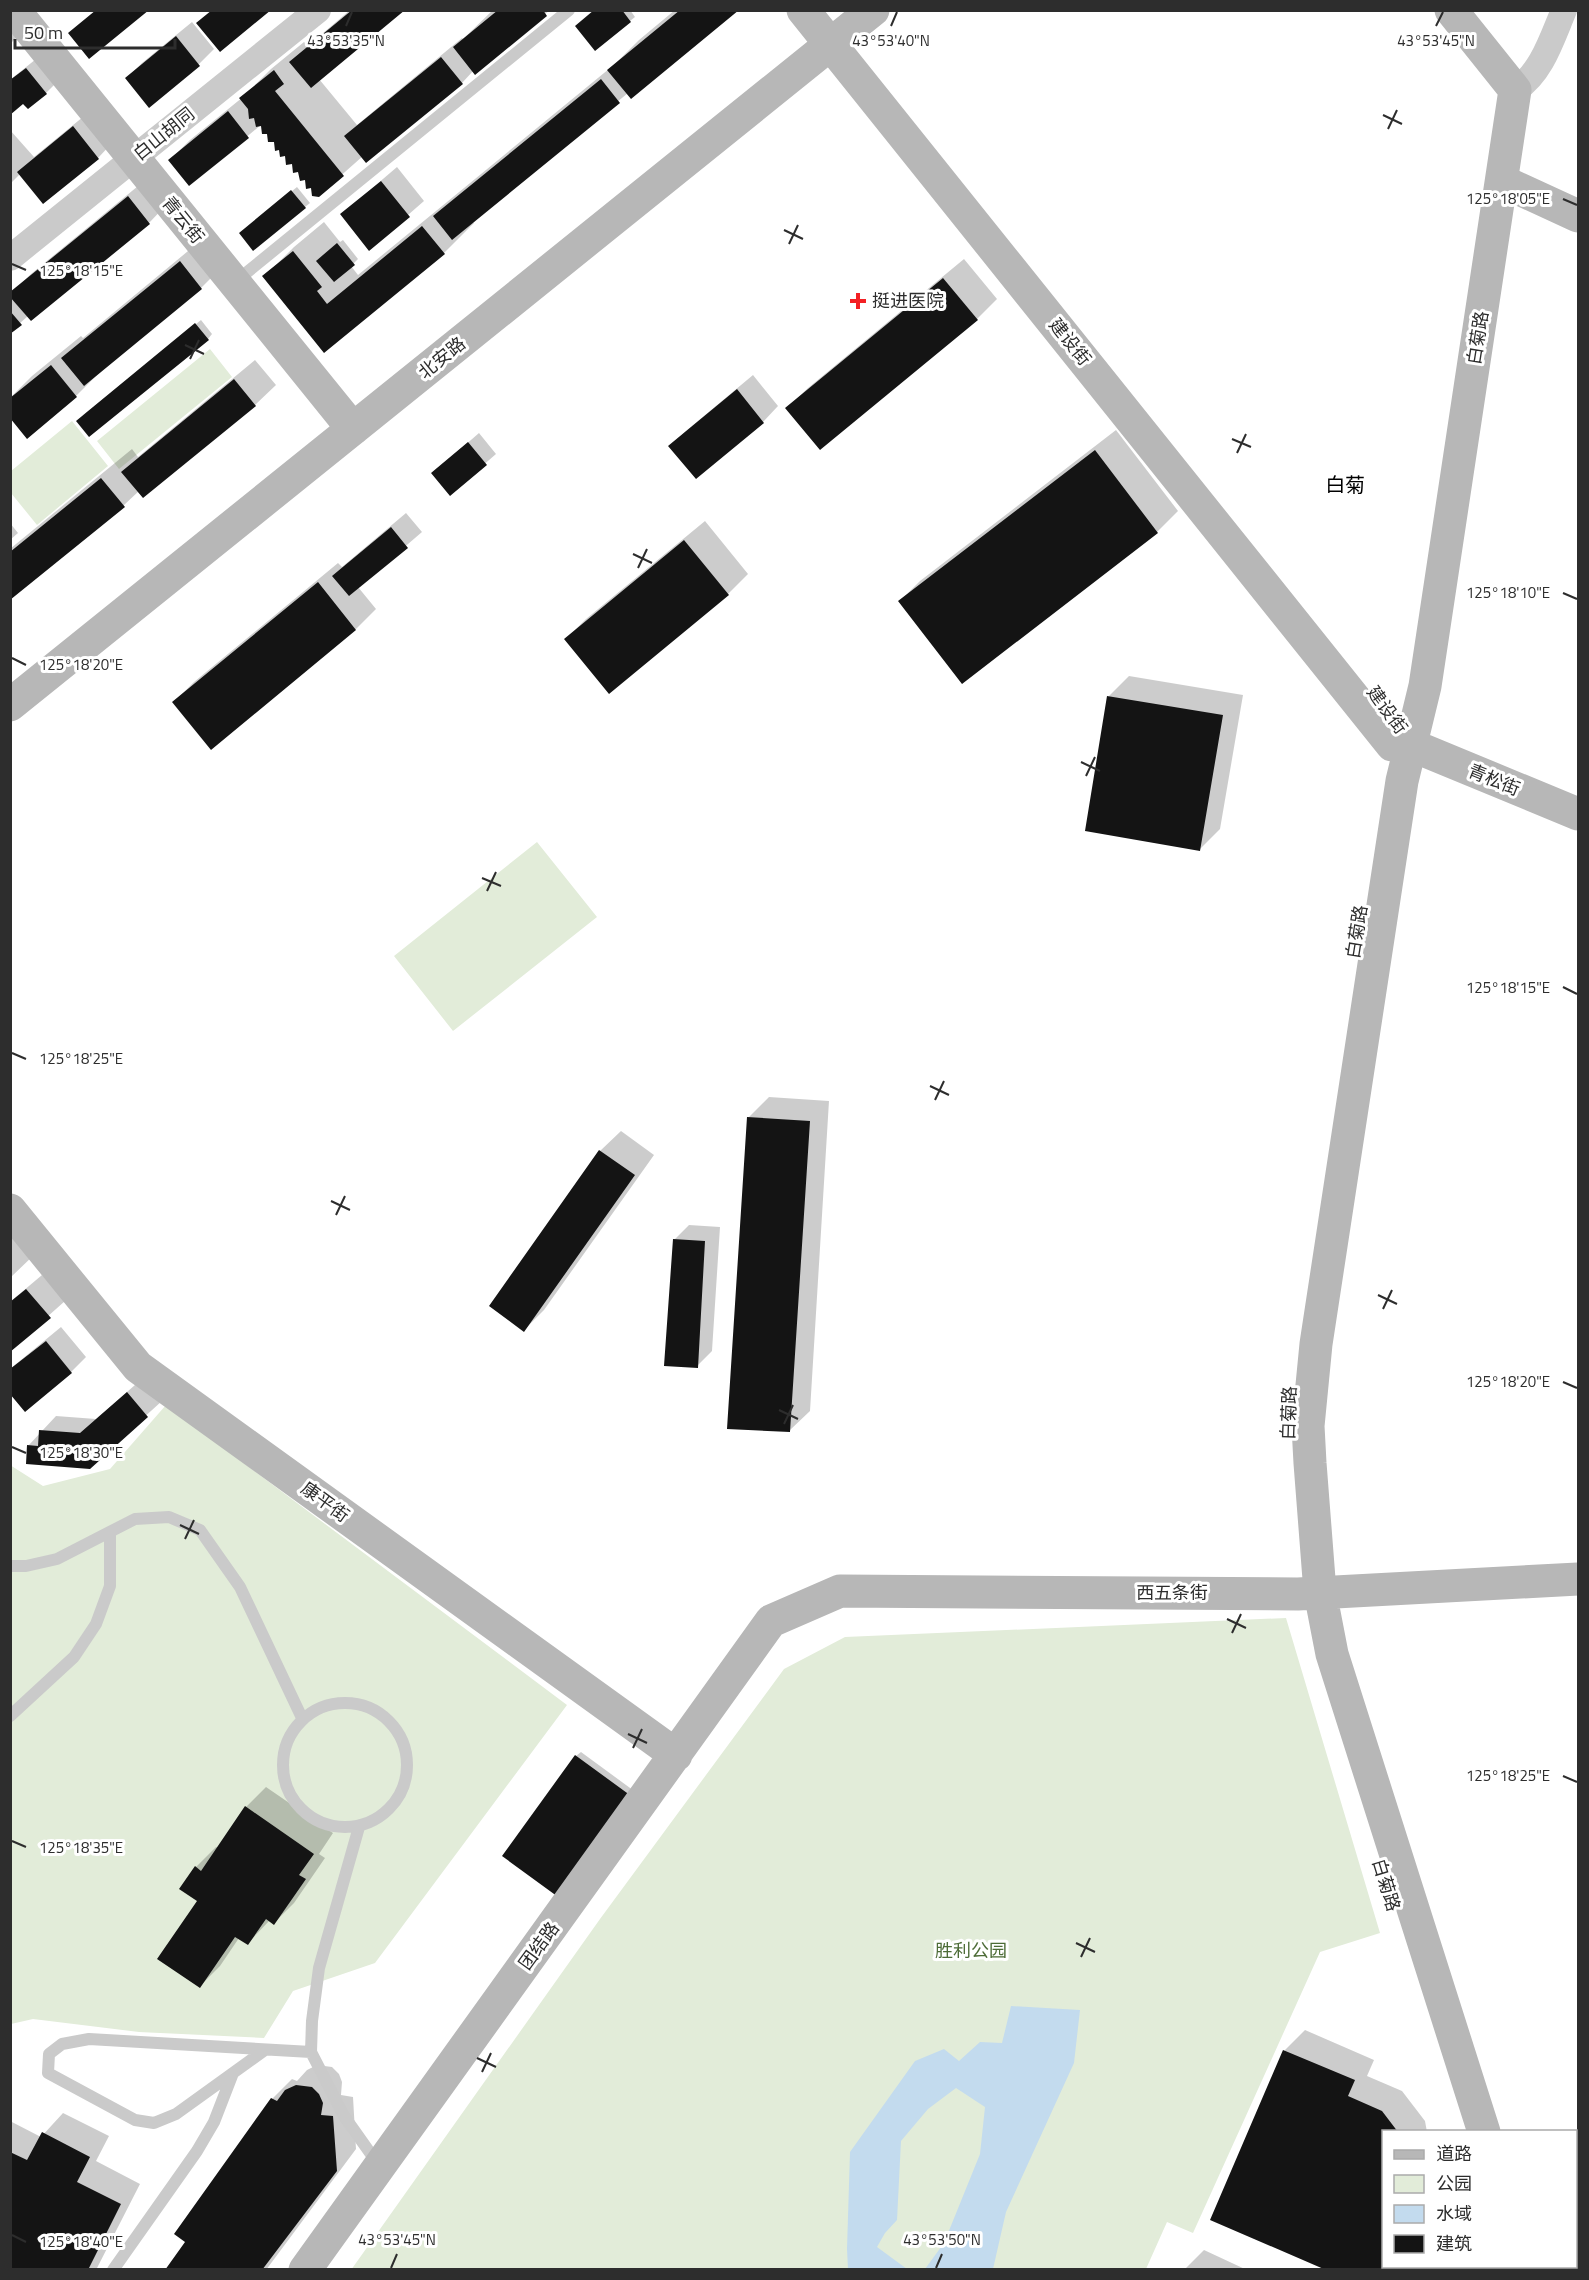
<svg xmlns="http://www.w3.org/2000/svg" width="1589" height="2280" viewBox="0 0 1589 2280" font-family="'Titillium Web','Noto Sans SC',sans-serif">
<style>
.green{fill:#e2ecd9}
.water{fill:#c3dbee}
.shadow{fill:#0003}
.building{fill:#141414}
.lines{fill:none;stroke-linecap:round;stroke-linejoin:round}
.lane{stroke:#cacaca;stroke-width:12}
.street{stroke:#cacaca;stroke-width:26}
.secondary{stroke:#b7b7b7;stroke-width:33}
.ticks{fill:none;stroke:#2d2d2d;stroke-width:2}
.poi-dot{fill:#f32024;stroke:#fff;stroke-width:2}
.labels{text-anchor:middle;stroke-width:6;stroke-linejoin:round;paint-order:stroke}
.street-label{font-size:18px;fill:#2d2d2d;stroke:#fff}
.poi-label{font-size:18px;fill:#2d2d2d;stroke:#fff;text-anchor:start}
.park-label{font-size:18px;fill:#4d6c37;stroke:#fff}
.neighbourhood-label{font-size:20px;fill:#000;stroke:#fff}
.ticks-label{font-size:15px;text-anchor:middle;fill:#2d2d2d;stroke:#fff;stroke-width:6;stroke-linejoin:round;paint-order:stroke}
</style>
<rect width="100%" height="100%" fill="#fff"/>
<!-- green -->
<path class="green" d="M210,349L232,377L119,469L97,441Z
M72,421L108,466L37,525L11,493V471Z
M537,842L597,917L453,1031L394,956Z
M166,1405L567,1705L375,1963L293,1991L264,2038L139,2032L33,2019L11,2024L10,1465L43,1486L110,1469Z
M1286,1618L1380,1933L1320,1952L1193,2233L1167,2222L1146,2269L351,2270L600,1919L784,1669L845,1637Z"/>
<!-- water -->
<path class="water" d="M1011,2006L1080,2010L1074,2063L1006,2212L993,2269H925L944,2243L980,2154L985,2107L956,2088L928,2109L901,2141L897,2220L885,2233L877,2247L907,2269H848L847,2249L850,2152L915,2061L944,2049L959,2061L980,2042L1002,2043Z"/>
<!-- shadow -->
<path class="shadow" d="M350,10H403L319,79L357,125L462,38L463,39L493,10H550L474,70L462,83L363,156L319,195L262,124L190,184L170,160L190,140L243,97L271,69L304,42L308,46Z
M595,10H630L635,17L630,21Z
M675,10H737L628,93L472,221L474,223L444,253L324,351L264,277L294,247L324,222L340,242L343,240L358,259L351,266L358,275L615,64L639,40Z
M10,13L24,30L10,44Z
M192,22L214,49L199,64L149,106L127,78L142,63Z
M36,59L56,83L46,93L10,80Z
M89,112L113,142L98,158L43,202L20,174L10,184V130L34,157Z
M397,167L424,201L369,249L342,214Z
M149,177L169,202L149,223L31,319L28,316L10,332V294L31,274Z
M297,187L310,203L305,207L245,229Z
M211,232L231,258L201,288L106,366L76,396L10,398L32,376L81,336L83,338Z
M964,259L997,299L977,319L787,408L808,388Z
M201,320L212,334L208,339L82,416Z
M255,360L276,385L255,405L143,496L139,491L124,505L10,598V549L16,544L132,449L138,457Z
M753,375L778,406L763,422L696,477L670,446L686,431Z
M1116,430L1178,511L1157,532L962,682L900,601L920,581Z
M479,433L496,454L450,494L433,473Z
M406,513L422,532L358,587L376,609L356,629L211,748L174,702L194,682L338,563L342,567Z
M705,521L748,574L728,594L566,639L586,619Z
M10,523L18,533L10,540Z
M1129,676L1243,695L1220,829L1200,849L1109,696Z
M769,1097L829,1101L810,1411L789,1431L748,1118Z
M621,1131L654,1155L544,1310L524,1330L600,1151Z
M10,1224L35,1254L10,1278Z
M689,1225L720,1227L712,1351L697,1366L674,1240Z
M42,1275L65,1301L10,1350V1302Z
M61,1327L86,1357L71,1372L10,1369Z
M143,1378L162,1401L89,1467L28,1446L56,1416L96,1419Z
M581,1752L641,1796L565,1900L576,1756Z
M266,1787L333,1833L319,1854L325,1858L294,1903L274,1923L270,1920L248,1943L239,1938L220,1966L199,1987V1901L196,1867L216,1847L218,1848L246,1807Z
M1305,2030L1374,2060L1367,2076L1402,2091L1425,2121L1427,2132H1384V2266H1434L1433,2270H1329L1212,2219L1285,2050Z
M317,2065L332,2067L339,2074L342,2082L341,2095L353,2097L356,2149L266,2270H167L187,2242L272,2099L292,2079L297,2081L307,2070Z
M63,2113L109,2136L96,2161L140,2184L96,2270H10V2121L41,2137Z
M1204,2250L1247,2270H1184Z"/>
<!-- building -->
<path class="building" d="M96,10H149L89,59L68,33Z
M212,10H271L220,52L196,23Z
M352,10H405L311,88L289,62Z
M498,10H543L547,16L475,75L453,47Z
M594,10H622L631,22L595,51L575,26Z
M680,10H739L631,99L607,70Z
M176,36L200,66L149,108L125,78Z
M441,57L463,84L366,163L344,136Z
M26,68L47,94L28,109L23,104L10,115V80Z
M274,70L284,84L275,91L344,176L319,197L312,196L311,188L306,189L305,180L300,181L298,172L293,173L292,164L286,165L285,156L280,157L279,150L275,151L274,142H268L267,134H262L261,126L256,127L254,118L249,119L248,109L239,98Z
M601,79L620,103L452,240L433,216Z
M228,111L249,138L189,186L168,160Z
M73,126L99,159L43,204L17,172Z
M381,181L410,217L369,251L340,214Z
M291,190L306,208L253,251L239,233Z
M128,196L150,224L31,321L10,297V292Z
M422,226L445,254L324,353L262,276L293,251L322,287L317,291L327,304Z
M337,243L355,265L334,282L316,261Z
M180,261L202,289L84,386L61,358Z
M943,278L978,320L820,450L785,408Z
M10,311L22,325L10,334Z
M195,323L209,340L89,437L76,421Z
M51,365L77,397L27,439L10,418V398Z
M234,379L256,406L143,498L121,472Z
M737,389L764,423L696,479L668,446Z
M468,442L487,465L450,496L431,473Z
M1095,450L1158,533L962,684L898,601Z
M101,478L125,507L10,600V552Z
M391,527L408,548L349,596L332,576Z
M684,540L729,595L609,694L564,639Z
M318,582L356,630L211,750L172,702Z
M1107,696L1223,715L1200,851L1085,831Z
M747,1117L810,1121L790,1432L727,1429Z
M599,1150L635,1175L524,1332L489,1306Z
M673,1239L705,1241L698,1368L664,1366Z
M26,1289L51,1318L10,1352V1302Z
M46,1341L72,1373L25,1412L10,1394V1369Z
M127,1392L148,1417L90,1469L26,1464L27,1445L38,1446L39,1430L80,1433Z
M575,1755L638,1801L565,1902L502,1856Z
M245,1806L314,1854L299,1875L306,1879L274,1925L266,1919L248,1945L235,1937L200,1988L157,1959L197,1901L179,1889L195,1866L201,1871Z
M1283,2050L1355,2080L1348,2096L1382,2111L1398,2132H1384V2266H1423L1422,2270H1326L1210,2220Z
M296,2085L312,2087L319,2094L323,2103L321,2115L333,2116L337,2171L262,2270H165L185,2242L174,2234L271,2098L277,2101L285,2090Z
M42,2132L90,2157L77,2182L121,2204L88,2270H10V2152L27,2160Z"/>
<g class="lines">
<!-- lane -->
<path class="lane" d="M235,282L569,10
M10,1566H26L57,1559L135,1519L169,1517L200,1530L240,1587L302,1718
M283 1765a62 62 0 1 1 124 0a62 62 0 1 1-124 0Z
M10,1716L74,1657L96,1624L110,1586V1532
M359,1827L319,1968L312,2021L311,2052L344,2116L378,2164
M265,2050L176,2114L154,2123L135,2120L48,2073L49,2054L62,2044L89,2039L311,2052
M113,2270L197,2151L214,2122L233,2073"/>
<!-- street -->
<path class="street" d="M1515,90C1542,73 1552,38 1564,10
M10,258L318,10"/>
<!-- secondary -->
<path class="secondary" d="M14,10L353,429
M803,10L1392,745H1411L1578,814
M1451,10L1515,90L1425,686L1402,781L1316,1344L1308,1426L1310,1463L1320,1592L1332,1654L1484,2132
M1502,181L1578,216
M10,705L873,10
M10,1210L138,1367L676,1755
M1527,2266L1528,2270
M305,2270L771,1621L840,1591L1298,1594L1578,1579"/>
</g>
<!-- ticks -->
<path class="ticks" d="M346,26L352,12M891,26L897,12M1436,26L1443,12M1383,115L1402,124M1388,129L1397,110M1563,199L1577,205M784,230L803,239M789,244L798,225M12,264L26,270M185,345L204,354M190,359L199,340M1232,439L1251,447M1237,453L1246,434M633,554L652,563M638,568L647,549M1563,593L1577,599M12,658L26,665M1081,762L1100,771M1086,776L1095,757M482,878L501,886M487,891L496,872M1563,987L1577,994M12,1053L26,1059M930,1086L949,1095M935,1100L944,1081M331,1201L350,1210M336,1215L345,1196M1378,1295L1397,1304M1383,1309L1392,1290M1563,1382L1577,1388M779,1410L798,1419M784,1424L793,1405M12,1447L26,1453M180,1525L199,1534M185,1539L194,1520M1227,1619L1246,1628M1232,1633L1241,1614M628,1734L647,1743M633,1748L642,1729M1563,1776L1577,1782M12,1841L26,1847M1076,1943L1095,1952M1081,1957L1090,1938M477,2058L496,2067M482,2072L491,2053M12,2235L26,2242M391,2268L397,2254M936,2268L942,2254"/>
<!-- markers -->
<path class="poi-dot" d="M855 292h6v6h6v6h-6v6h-6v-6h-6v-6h6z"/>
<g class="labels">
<!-- street labels -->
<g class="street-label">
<text transform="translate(164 134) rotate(-39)" y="6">白山胡同</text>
<text transform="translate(183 220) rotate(51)" y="6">青云街</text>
<text transform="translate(1478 338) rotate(-81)" y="6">白菊路</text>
<text transform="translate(1070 342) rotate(51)" y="6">建设街</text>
<text transform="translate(442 358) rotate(-39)" y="6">北安路</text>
<text transform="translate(1387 710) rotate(54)" y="6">建设街</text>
<text transform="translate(1494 780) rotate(22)" y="6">青松街</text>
<text transform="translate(1357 932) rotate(-81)" y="6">白菊路</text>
<text transform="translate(1289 1413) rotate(-88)" y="6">白菊路</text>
<text transform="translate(325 1502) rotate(36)" y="6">康平街</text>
<text x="1172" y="1599">西五条街</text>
<text transform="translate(1386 1885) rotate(73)" y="6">白菊路</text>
<text transform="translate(539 1946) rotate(-54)" y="6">团结路</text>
</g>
<!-- poi labels -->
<g class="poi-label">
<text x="872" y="307">挺进医院</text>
</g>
<!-- park labels -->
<g class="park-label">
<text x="971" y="1957">胜利公园</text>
</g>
<!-- neighbourhood labels -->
<g class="neighbourhood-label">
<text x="1345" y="492">白菊</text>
</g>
</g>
<g class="ticks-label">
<text x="346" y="46">43°53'35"N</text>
<text x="891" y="46">43°53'40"N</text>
<text x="1436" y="46">43°53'45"N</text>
<text x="1508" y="204">125°18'05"E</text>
<text x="81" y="276">125°18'15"E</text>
<text x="1508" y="598">125°18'10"E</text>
<text x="81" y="670">125°18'20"E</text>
<text x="1508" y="993">125°18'15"E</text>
<text x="81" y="1064">125°18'25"E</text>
<text x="1508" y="1387">125°18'20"E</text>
<text x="81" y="1458">125°18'30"E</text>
<text x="1508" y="1781">125°18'25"E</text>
<text x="81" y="1853">125°18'35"E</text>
<text x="397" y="2245">43°53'45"N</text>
<text x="942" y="2245">43°53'50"N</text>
<text x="81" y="2247">125°18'40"E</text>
</g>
<!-- border -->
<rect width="1589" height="2280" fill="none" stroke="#2d2d2d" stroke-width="24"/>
<!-- legend -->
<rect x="1382" y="2130" width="195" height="138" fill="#ffffff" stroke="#ababab" stroke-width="1.5"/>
<rect x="1394" y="2150" width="30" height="9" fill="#b7b7b7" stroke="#ababab" stroke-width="1.5"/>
<text x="1436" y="2160" font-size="18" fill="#2d2d2d">道路</text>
<rect x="1394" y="2175" width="30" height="18" fill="#e2ecd9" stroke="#ababab" stroke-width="1.5"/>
<text x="1436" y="2190" font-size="18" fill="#2d2d2d">公园</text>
<rect x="1394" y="2205" width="30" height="18" fill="#c3dbee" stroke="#ababab" stroke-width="1.5"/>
<text x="1436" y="2220" font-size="18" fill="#2d2d2d">水域</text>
<rect x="1394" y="2235" width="30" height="18" fill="#141414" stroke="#ababab" stroke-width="1.5"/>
<text x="1436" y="2250" font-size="18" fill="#2d2d2d">建筑</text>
<!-- scale -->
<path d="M15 39v9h160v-9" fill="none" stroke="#2d2d2d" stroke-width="3"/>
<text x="24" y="39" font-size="18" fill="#2d2d2d" stroke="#ffffff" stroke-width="4.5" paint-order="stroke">50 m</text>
</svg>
